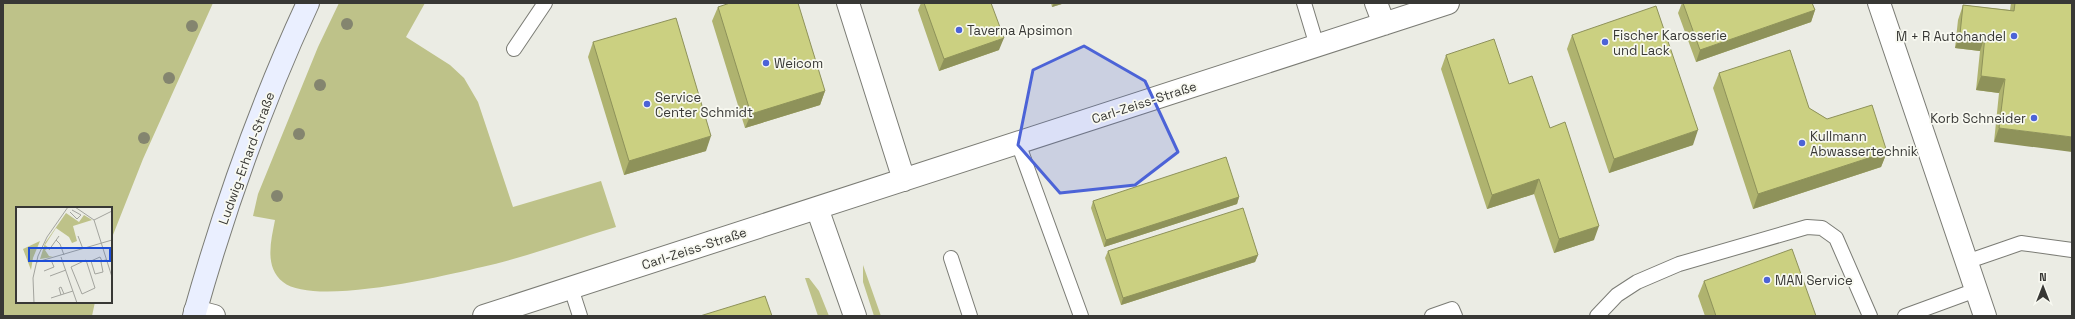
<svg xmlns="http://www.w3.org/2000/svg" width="2075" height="319" viewBox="0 0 2075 319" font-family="'Space Grotesk',sans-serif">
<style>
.green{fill:#bec289}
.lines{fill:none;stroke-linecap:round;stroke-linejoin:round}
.lane-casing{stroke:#7b7c75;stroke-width:16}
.street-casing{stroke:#7b7c75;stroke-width:24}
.secondary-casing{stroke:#7b7c75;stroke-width:24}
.lane{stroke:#fff;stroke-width:14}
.street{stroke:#fff;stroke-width:22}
.secondary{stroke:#eaefff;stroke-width:22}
.tree{fill:#84856f}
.wall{fill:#afb36f}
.shaded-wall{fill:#8e925a}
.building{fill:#cbd081;stroke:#8e925a}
.marked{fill:#4c63d7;fill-opacity:0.2;stroke:#4c63d7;stroke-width:3;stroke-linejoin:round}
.poi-dot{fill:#4c63d7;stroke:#f8f9f1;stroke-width:1.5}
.labels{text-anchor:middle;stroke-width:3.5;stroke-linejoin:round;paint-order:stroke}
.poi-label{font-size:13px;fill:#383835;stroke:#f8f9f1;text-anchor:start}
.street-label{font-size:13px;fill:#383835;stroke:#f8f9f1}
.inset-road{fill:none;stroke:#a3a49e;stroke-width:1}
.view{fill:#1d4ed8;fill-opacity:0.15;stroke:#1d4ed8;stroke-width:2}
.inset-edge{fill:none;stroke:#383835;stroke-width:2}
</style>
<rect width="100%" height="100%" fill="#ebece4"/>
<!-- green -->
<path class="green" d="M3,3H213L143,159L111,240V208H17V302H95L92,316H3Z
M339,3H425L406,37L450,65L464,78L478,102L513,207L601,181L616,227C572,240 527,257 482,267C443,276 314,307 283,282C264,267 271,241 275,220L253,216L258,194L318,47Z
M863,265L881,316H874L863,282Z
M805,278H809L819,291L829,316H818Z"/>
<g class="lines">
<defs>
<path id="lane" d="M1304,3L1317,46
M514,49L545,3
M1018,143L1081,316
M951,258L970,316
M1966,262L2021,243L2072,250
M571,288L580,316
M1432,316L1452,309L1455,316
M1597,316L1617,295L1637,282L1679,264L1807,227L1822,228L1836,238L1870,316
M1905,316L1976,290"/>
<path id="street" d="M848,3L904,180
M1376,3L1384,24
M1879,3L1985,316
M817,208L855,316
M195,311L214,316
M484,316L1448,3"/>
<path id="secondary" d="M194,316C224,209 261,104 308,3"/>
</defs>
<!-- lane casing -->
<use href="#lane" class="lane-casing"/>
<!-- street casing -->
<use href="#street" class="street-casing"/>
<!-- secondary casing -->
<use href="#secondary" class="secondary-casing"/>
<!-- lane -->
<use href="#lane" class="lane"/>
<!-- street -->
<use href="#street" class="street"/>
<!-- secondary -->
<use href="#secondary" class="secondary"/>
</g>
<!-- trees -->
<g class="tree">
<circle cx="347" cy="24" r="6"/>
<circle cx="192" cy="26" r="6"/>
<circle cx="169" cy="78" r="6"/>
<circle cx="320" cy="85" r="6"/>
<circle cx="299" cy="134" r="6"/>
<circle cx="144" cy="138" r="6"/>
<circle cx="277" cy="196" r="6"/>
</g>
<!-- wall -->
<path class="wall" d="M921,3H991L999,50L939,71L918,10Z
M1051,3H1065L1052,7Z
M1682,3H1812L1815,10L1811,22L1696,62L1678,13Z
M2011,3H2072L1994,142L1999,93L1976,90L1980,51L1955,48L1958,20L1963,5L2010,10Z
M718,7L825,91L820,105L745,128L712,21Z
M1572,35L1693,145L1609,173L1567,49Z
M593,42L706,151L624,175L588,57Z
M1446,55L1509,84L1550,128L1594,240L1554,253L1534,194L1487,209L1441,69Z
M1719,73L1809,108L1827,119L1887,152L1881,167L1753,209L1713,88Z
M1239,197L1237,204L1104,247L1091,208L1093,201Z
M1108,251L1258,255L1255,262L1121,305L1105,258Z
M1704,281L1816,316H1705L1698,296Z"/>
<!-- shaded-wall -->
<path class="shaded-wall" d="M1054,3H1065L1052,7Z
M1815,10L1811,22L1696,62L1700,50Z
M1960,34L1985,36L1980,51L1955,48Z
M1004,38L999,50L939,71L944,59Z
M1981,76L2005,79L1999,93L1976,90Z
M825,91L820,105L745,128L751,114Z
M1999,128L2072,137V152L1994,142Z
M1698,130L1693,145L1609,173L1614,159Z
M711,136L706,151L624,175L629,161Z
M1887,152L1881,167L1753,209L1758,194Z
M1539,179L1534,194L1487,209L1492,195Z
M1239,197L1237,204L1104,247L1106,240Z
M1599,226L1594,240L1554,253L1559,239Z
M1258,255L1255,262L1121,305L1123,298Z"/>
<!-- building -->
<path class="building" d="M730,3H798L825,91L751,114L718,7Z
M924,3H991L1004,38L944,59Z
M1683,3H1812L1815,10L1700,50Z
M2015,3H2072V137L1999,128L2005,79L1981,76L1985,36L1960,34L1963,5L2014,11Z
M1656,6L1698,130L1614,159L1572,35Z
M676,18L711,136L629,161L593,42Z
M1494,39L1509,84L1532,76L1550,128L1565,122L1599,226L1559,239L1539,179L1492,195L1446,55Z
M1790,50L1809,108L1827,119L1872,105L1887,152L1758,194L1719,73Z
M1226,157L1239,197L1106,240L1093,201Z
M1243,208L1258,255L1123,298L1108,251Z
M1792,249L1816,316H1716L1704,281Z
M765,296L772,316H700Z"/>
<!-- marked area -->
<path class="marked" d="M1084,46L1145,81L1178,152L1135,185L1060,193L1018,145L1033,70Z"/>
<!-- markers -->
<g class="poi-dot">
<circle cx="959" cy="30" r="4"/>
<circle cx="2014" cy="36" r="4"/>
<circle cx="1605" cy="42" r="4"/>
<circle cx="766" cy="63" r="4"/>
<circle cx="647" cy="104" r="4"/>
<circle cx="2034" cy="118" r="4"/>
<circle cx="1802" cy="143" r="4"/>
<circle cx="1767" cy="280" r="4"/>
</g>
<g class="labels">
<!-- poi labels -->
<g class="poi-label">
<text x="967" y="35">Taverna Apsimon</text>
<text x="1613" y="40">Fischer Karosserie<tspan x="1613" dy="15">und Lack</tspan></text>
<text x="2006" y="41" text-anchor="end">M + R Autohandel</text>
<text x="774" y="68">Weicom</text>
<text x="655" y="102">Service<tspan x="655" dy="15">Center Schmidt</tspan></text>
<text x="2026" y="123" text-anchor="end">Korb Schneider</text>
<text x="1810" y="141">Kullmann<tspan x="1810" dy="15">Abwassertechnik</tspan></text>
<text x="1775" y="285">MAN Service</text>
</g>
<!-- street labels -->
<g class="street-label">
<text transform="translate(1144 102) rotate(-18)" y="5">Carl-Zeiss-Straße</text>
<text transform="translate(246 158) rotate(-70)" y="5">Ludwig-Erhard-Straße</text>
<text transform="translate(694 248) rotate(-18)" y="5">Carl-Zeiss-Straße</text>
</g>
</g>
<!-- overview -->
<g transform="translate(16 207)">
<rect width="96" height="96" fill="#ebece4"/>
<path d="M50,6L63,15L68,8L76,13L57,19L61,34L56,36L53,30L40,21L29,38L33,41L29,43L33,49L37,50L24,52L29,36ZM24,34L17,51L15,63L7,42Z" fill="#bec289"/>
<path class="inset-road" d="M59,0L78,13L96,4M54,5L61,12L65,8L56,3M78,13L96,70M62,29L67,42M40,33L44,37L48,48M33,43L43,29M45,50L61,96M70,53L79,81L66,87L55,60ZM86,54L84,50L75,54L79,67L87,65L85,55L89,53H90M21,55L96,33M28,64L38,60L35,53M34,69L50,63M45,88L43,81L45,80L48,87M35,91L57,84M18,96L17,71L22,49L31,30L52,0"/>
<path class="view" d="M13,41H94V54H13Z"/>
<rect width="96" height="96" class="inset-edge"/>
</g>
<!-- border -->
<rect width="2075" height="319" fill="none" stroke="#383835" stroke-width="8"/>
<!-- north arrow -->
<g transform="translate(2043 287)" stroke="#f8f9f1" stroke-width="3" paint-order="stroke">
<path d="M0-3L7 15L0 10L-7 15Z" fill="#383835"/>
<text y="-6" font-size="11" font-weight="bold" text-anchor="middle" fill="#383835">N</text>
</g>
</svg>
